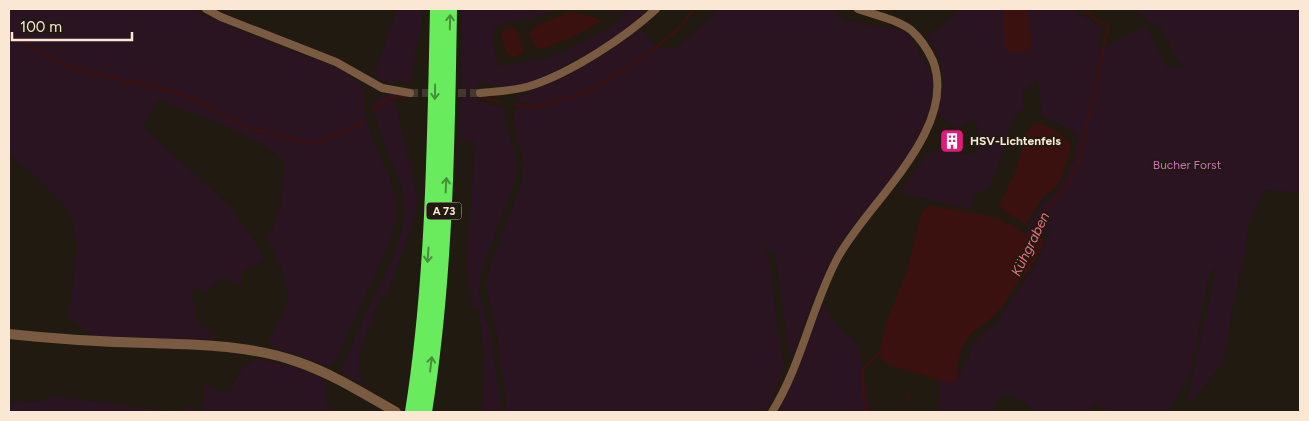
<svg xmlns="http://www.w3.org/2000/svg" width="1309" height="421" viewBox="0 0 1309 421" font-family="Figtree,sans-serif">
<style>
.green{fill:#2a1422}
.water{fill:#3b110f}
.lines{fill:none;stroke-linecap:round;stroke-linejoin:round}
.stream{stroke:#3b110f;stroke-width:2.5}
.minor-tunnel{stroke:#42392e;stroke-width:8;stroke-dasharray:8 4;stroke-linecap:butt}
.minor{stroke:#7a5a41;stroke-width:8}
.tertiary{stroke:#7a5a41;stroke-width:10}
.motorway{stroke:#68ec5e;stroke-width:14}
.oneway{stroke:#488e3b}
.labels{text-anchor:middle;stroke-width:4;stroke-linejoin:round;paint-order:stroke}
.shield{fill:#211a10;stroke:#b9aa9a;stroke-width:1}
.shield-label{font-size:11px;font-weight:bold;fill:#fae8d5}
.poi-label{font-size:12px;font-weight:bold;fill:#fae8d5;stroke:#211a10;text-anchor:start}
.park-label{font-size:12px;fill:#d16ac1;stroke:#211a10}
.water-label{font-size:14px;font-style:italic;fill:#ee6f80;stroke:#211a10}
</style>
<rect width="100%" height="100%" fill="#211a10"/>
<!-- green -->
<path class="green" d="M9,9H191L253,36L340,69L360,83L363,92L364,113L372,138L388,173L396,204L393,233L379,266L335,362L332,365L326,366L299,355L276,349L268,341C274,331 281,320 285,309C293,288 275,254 265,235L272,231L280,207L286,164L268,147L233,129L158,100L143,127L229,205L255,241L264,260L242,272L241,286L223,278L203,293L194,286L192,297L196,319L217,339L95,337L68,317L78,245L69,211L32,173L9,155Z
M397,9H424L409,84L398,80L390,84L379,80L375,72Z
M462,9H510C525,13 540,9 555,9C546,14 535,18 525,20C514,22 492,20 492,35C492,45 496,57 499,66L546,58L582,43L620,20L621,15L631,9H645V12L621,34L594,50L535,81L504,88C495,82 488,86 481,81L476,88L474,95C480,105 494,105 504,107L506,128L515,151L517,163L515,180L481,272L479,292L490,331L499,392V412H482C487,377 483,343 478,307H472L467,265L475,141H460Z
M719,9H836L843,20L902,31L910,36L934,80L933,100L928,115L909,156L872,204L845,236L827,267L809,310L795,350L790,357L775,255L762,249L769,258L780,350L785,364L770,403L764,412H506L505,393L497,334L486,286L490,265L521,185L523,162L513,117L517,109L528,104L516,101L518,97C564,79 601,58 642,29L656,47L675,49Z
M960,9H1071L1102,28L1098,50L1146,26L1167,68H1186L1176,60L1163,30L1131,9H1300V192L1265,190L1251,216L1222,365L1186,407L1216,269L1210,271L1190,373L1168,412H1106L1099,404L1098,400L1088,412H1033L1026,402L1007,395L998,400L992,412H937L940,396V380L951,383L954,382L966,364L972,345L988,329L997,322L1036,264L1053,225L1043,237L1025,234L1041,205L1059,189L1068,174L1075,155L1079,136L1042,115L1038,79L1022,93L1025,107L1012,119L1006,143L997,170L988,188L974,194L971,209L900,193L929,151L934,153L939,148L969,155L977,151L978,125L970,120L956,129L936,112L940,89H945L940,59L927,36L943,26Z
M397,93L395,102L418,199L416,214L387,296H381L359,353V383L342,373V367C351,347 359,327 369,307C384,274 408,236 404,199C401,180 392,166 386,148C380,134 375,119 373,104C380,95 386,94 397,93Z
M823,304L839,328L857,343L871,412H779L800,365Z
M256,358L295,367L326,380L325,403L334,412H202L204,383L219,393L229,390L243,367Z
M53,396L175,412L191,406L193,412H9V406L15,401L39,402Z"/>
<!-- water -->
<path class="water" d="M1002,9H1028L1032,47C1025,52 1013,55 1005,49Z
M569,12L581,14L604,20L571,38L538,50L529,34L533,27Z
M507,27L517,29L524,52L514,57L507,54L500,35Z
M1034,123H1040L1047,126L1068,140L1071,147L1064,171L1059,184L1043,197L1025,224L1003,211L999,206L1015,173L1027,132Z
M930,206L986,215L998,218L1025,234L1036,232C1042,235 1045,238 1044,245L1028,272L1015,286L1003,306L993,317L973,332L966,340L959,356L956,380L951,383L888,365L881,360V345L886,323L906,273L921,215L923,210Z"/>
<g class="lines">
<!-- stream -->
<path class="stream" d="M9,34L66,66L185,95L246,127L313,144L358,125L363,120
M482,98L501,102
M515,105L532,108L584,93L639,61L678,29L694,9
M374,111L389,97L413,96
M1032,236C1035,228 1038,220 1043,214C1060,192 1072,186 1080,157L1108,27L1081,9
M905,401L908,396
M864,412L863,370L881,351L883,350"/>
<!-- minor-tunnel -->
<path class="minor-tunnel" d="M410,93H480"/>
<!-- minor -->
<path class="minor" d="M206,9L221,17L336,62L382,88L410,93
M480,93C497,91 516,91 533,85C572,72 626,37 656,9
M772,412C802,364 811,308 837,259C866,204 959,130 933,61C928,50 920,38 911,30C896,19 875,15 858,9"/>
<!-- tertiary -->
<path class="tertiary" d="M9,334C55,339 102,342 149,343C199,345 251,345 298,362C333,374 364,394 396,412"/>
<!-- motorway -->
<path class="motorway" d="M412,412C433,279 434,143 437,9
M425,412C446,279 448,144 450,9"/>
</g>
<!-- one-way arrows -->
<defs><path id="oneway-shaft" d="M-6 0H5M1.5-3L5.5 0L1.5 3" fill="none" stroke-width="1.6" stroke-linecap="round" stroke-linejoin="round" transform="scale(1.25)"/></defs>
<g class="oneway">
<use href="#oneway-shaft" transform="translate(450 22) rotate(-89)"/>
<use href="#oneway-shaft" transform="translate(435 92) rotate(91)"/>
<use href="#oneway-shaft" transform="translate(446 185) rotate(-87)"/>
<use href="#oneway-shaft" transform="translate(428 255) rotate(94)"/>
<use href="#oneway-shaft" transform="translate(431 364) rotate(-83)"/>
</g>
<!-- icons -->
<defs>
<symbol id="building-square" viewBox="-11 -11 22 22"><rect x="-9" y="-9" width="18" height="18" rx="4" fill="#e01b7c" stroke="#211a10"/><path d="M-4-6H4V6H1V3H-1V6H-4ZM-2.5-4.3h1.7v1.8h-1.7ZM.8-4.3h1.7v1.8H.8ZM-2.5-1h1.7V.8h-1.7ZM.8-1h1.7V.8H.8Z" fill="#fff"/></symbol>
</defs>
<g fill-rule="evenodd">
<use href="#building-square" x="938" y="127" width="28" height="28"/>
</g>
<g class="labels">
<!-- shield labels -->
<rect class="shield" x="426.5" y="202.5" width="35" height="17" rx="4"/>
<g class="shield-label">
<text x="444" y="215">A 73</text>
</g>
<!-- poi labels -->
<g class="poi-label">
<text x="970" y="145">HSV-Lichtenfels</text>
</g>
<!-- park labels -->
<g class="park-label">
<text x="1187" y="169">Bucher Forst</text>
</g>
<!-- water labels -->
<g class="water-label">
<text transform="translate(1030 244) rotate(-64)" y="5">Kühgraben</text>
</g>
</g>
<!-- border -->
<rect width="1309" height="421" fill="none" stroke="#fae8d5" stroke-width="20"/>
<!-- scale -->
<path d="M12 32v8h120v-8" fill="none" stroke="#fae8d5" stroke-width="2.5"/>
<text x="20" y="32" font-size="15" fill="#fae8d5" stroke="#211a10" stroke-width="4" paint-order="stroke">100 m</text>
</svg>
